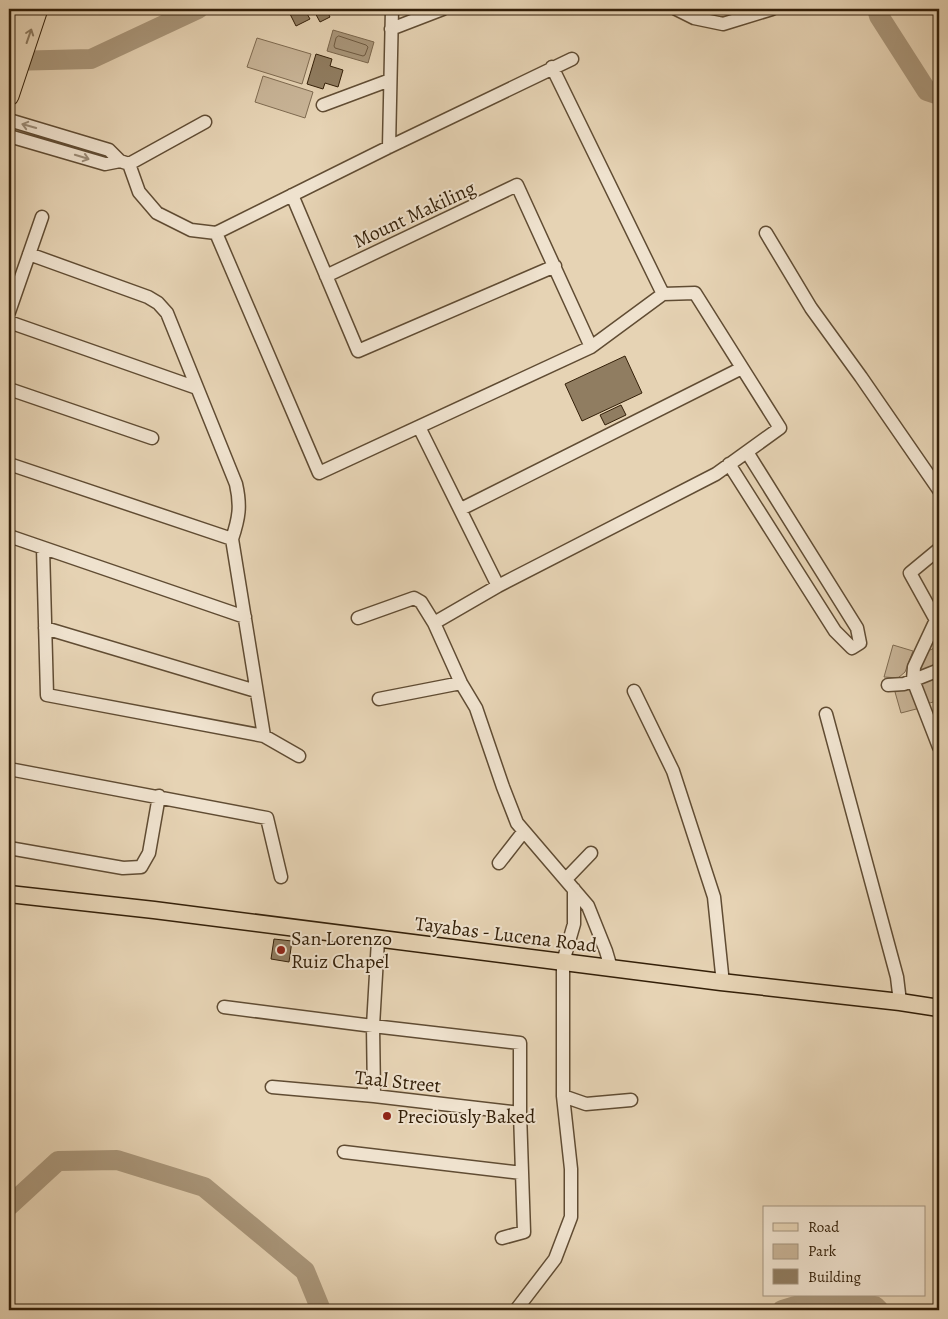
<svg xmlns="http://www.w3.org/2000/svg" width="948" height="1319" viewBox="0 0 948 1319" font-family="Alegreya,serif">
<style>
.green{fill:#c8b497;stroke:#7e6a50}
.water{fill:#a9967a;stroke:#7a664c}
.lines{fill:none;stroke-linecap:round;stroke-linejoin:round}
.shore{stroke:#6e5a41;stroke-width:1}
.river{stroke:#a9967a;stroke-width:20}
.building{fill:#907d61;stroke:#331f08}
.minor-casing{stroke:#604c33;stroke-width:15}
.major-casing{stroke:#331f08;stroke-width:19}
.highway-casing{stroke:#331f08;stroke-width:21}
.minor{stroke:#efe2ce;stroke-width:12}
.major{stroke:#e6d3b4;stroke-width:16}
.highway{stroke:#e6d3b4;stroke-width:19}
.oneway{stroke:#8c795e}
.oneway2{stroke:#9a8a75}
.poi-dot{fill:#8f2418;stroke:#efe2ce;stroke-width:2}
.labels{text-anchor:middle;stroke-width:4;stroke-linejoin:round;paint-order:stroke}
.street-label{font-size:20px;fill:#331f08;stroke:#efe2ce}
.poi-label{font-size:20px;fill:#331f08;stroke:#efe2ce;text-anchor:start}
</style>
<rect width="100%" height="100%" fill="#e6d3b4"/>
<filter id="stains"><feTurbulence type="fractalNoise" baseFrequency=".004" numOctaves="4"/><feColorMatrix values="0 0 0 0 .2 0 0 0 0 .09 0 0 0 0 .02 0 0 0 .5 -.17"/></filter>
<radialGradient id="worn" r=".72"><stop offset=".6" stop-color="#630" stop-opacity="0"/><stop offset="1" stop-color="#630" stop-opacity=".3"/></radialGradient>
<!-- green -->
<path class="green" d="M257,38L311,54L302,84L247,67Z
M263,76L313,92L305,118L255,102Z
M893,645L913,651L905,672L898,678L884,677Z
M939,646V667L922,675L916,667L925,649L930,650Z
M939,673V700L927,704L918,680Z
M914,687L920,708L901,713L895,692Z"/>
<!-- water -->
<path class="water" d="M333,30L374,42L368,63L327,51Z"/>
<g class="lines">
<!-- shore -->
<path class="shore" d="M339,36L366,45L368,47L365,55L363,56L335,48L334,46L336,38Z"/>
<!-- river -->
<path class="river" d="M877,9L879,16L927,91L939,95
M9,61L91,59L198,9
M9,1206L58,1161L117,1160L204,1187L305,1271L321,1310
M782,1310L795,1306H875L879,1310"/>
</g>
<!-- building -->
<path class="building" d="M296,9H313L306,12L310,19L296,26L289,12Z
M313,9H326L330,17L320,22Z
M316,54L332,59L330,66L343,70L338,87L325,83L323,89L307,84Z
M625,356L642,393L582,421L565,384Z
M621,405L626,415L605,425L600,415Z
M274,939L292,941L289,962L271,959Z"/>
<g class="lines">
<defs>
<path id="minor" d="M676,9L694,18L723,24L772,9
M391,29L443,9
M552,67L663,294
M323,105L390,80
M9,120L109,150L120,161
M9,136L105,164L120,161L129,164L205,122
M389,147L392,9
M129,164L139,192L157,213L191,230L216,233L389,147L572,59
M292,195L358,351L555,266
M216,233L319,473L591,347L663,294L695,293L780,428L716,474L498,586L434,623L461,683L476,708L503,787L517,823L588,906L606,951L611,968
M766,233L811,308L861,377L939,490
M29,254L148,297L158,303L167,313L236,484C241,506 239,518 232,539L264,736
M326,276L517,185L591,347
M9,312L42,217
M9,322L197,388
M9,389L152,438
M419,427L498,586
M9,464L232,539
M729,464L835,631L852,648L860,643L857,628L747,452
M461,509L742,368
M9,536L245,617
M43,548L47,695L264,736L299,756
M939,617L936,620L914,667L913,680L939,747
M358,618L414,598L421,602L434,623
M936,620L910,573L939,549
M45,628L256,691
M888,685L904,684L939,670
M634,691L673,771L714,897L722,974L721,982
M379,699L461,683
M826,714L897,977L900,1002
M9,769L267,818L281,877
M9,848L123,868L141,867L149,853L159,796
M499,863L524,831
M566,879L591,853
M224,1007L373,1026L520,1043V1113L524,1232L502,1238
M272,1087L374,1096L520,1113
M374,1096L373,1026L378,940
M563,1096L586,1104L631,1100
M344,1152L522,1173
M516,1310L555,1259L571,1217V1169L563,1096V962L574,924V889"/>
<path id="major" d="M9,894L154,910L721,982L900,1002L939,1008"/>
<path id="highway" d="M9,46L21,9
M9,96L38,9"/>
</defs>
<!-- minor casing -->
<use href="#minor" class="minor-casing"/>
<!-- major casing -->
<use href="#major" class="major-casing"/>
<!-- highway casing -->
<use href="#highway" class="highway-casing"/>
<!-- minor -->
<use href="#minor" class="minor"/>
<!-- major -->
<use href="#major" class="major"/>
<!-- highway -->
<use href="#highway" class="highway"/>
</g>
<!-- one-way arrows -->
<defs><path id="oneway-shaft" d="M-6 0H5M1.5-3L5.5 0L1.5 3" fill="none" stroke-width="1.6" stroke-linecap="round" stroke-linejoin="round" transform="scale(1.25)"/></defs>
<use class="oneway" href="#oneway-shaft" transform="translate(29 36) rotate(-71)"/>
<g class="oneway2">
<use href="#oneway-shaft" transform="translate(29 126) rotate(-164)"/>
<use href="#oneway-shaft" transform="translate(82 157) rotate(17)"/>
</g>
<!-- markers -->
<g class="poi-dot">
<circle cx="281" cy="950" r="5"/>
<circle cx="387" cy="1116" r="5"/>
</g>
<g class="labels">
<!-- street labels -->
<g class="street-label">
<text transform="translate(414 214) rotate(-25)" y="7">Mount Makiling</text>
<text transform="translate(506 934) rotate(7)" y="7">Tayabas - Lucena Road</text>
<text transform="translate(398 1081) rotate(6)" y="7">Taal Street</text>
</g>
<!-- poi labels -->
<g class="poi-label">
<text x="291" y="945">San Lorenzo<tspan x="291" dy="23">Ruiz Chapel</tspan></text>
<text x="397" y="1123">Preciously Baked</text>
</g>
</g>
<!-- margin -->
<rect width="948" height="1319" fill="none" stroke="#e6d3b4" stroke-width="30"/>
<rect x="10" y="10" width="928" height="1299" fill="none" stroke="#331f08" stroke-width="2.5"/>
<rect x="15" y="15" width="918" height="1289" fill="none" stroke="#331f08"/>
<!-- legend -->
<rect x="763" y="1206" width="162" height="90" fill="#efe2ce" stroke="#a4947f"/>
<rect x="773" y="1223" width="25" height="8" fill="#e6d3b4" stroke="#a4947f"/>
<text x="808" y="1232" font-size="15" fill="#331f08">Road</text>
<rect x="773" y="1244" width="25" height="15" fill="#c8b497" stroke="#a4947f"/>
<text x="808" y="1256" font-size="15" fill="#331f08">Park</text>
<rect x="773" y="1269" width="25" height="15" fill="#907d61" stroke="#a4947f"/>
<text x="808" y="1282" font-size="15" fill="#331f08">Building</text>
<rect width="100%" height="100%" filter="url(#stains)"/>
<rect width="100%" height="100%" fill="url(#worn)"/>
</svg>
